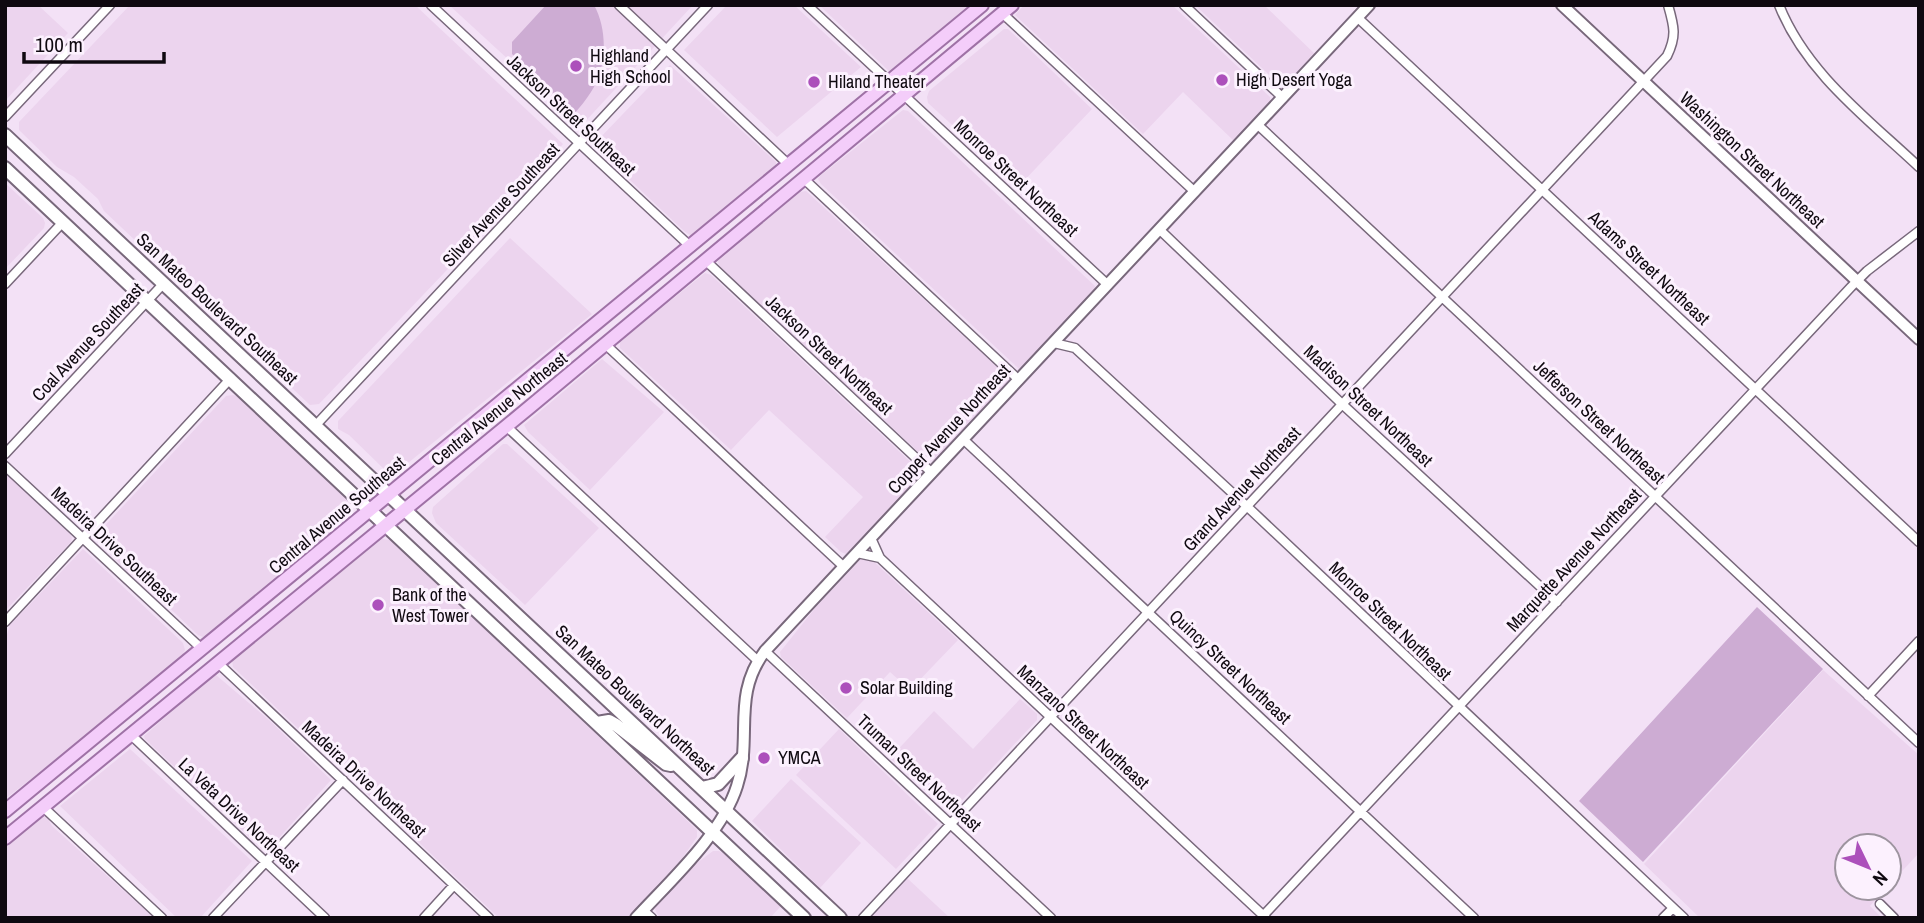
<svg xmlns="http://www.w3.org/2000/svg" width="1924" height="923" viewBox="0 0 1924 923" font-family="'Archivo Narrow',sans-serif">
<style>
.built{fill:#ecd4ee}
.green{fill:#cdacd3}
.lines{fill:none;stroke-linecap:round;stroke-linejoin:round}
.minor-casing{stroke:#78687b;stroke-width:11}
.tertiary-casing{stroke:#78687b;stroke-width:14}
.secondary-casing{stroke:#78687b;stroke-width:16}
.primary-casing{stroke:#9f72a6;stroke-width:16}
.minor{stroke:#fff;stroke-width:8}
.tertiary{stroke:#fff;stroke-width:10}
.secondary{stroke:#fff;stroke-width:12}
.primary{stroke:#f4cdfa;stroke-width:12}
.poi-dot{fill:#ac50bb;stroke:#fcf1fe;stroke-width:2.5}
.labels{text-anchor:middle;stroke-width:6;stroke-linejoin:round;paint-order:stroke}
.poi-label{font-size:18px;fill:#0f0910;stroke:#fcf1fe;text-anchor:start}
.street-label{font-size:18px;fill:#0f0910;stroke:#fcf1fe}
</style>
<rect width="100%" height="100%" fill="#f3e1f6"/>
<!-- built -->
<path class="built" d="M5,5H38L68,33L5,101Z
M130,5H415L563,144L486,229L319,404L310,405L104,211L98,199L74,177L57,167L19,130V122Z
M449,5H693L581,126Z
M727,5H794L861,67L777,137L684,50Z
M819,5H975L891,73Z
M1024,5H1172L1270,97V103L1234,141L1183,92L1143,134L1015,15Z
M1195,5H1264L1316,55L1288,84L1281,86Z
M1004,29H1008L1092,109L1019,186L928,103L927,97L929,91Z
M670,65L776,162V166L693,237L684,231L596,148V142Z
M903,110L908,111L1095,286L1094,292L1019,369L821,184L818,179L820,176Z
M5,183L43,218L45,223L44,228L5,269Z
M806,191L1008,377L1007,384L936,460L928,461L719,266L718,261L800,192Z
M510,238L592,314L403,467L392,473L387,472L349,435L338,429V421Z
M705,273L711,275L919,470L920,478L846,554L841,552L825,537L863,497L769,410L731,450L620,348V341Z
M602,359L664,412L590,490L528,432L524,425Z
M233,395L239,397L350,501L353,512L350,517L208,635L203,637L198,635L136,576L131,575L95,539L97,534L226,396Z
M503,444H507L599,528L525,605L436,523L432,513L433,507Z
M5,473L70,534L72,538L71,542L5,611Z
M382,539L390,540L397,545L697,830V837L680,861L627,918H499L233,667L232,660Z
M83,549L183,643L185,650L182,656L75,745L5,799V641L10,625Z
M862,558H870L958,640L910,690L890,672L847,718L781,657L780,652L816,607Z
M1823,670L1919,755V853L1889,885V846H1847V888H1886L1870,906L1882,918H1700L1644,864Z
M216,675L269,720L331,780L269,849L264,851L145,739L144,736L211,677Z
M1020,699L1037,714V720L952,811H947L890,758L934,711L973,749Z
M839,729L938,824L896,869L796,775Z
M130,749L252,861L200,918H177L60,806Z
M791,779L861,843L820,888L752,821Z
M46,815L52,826L154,918H9L5,914V846Z
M713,851H719L727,855L781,906L770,918H661L657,914L655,909L657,904L689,869Z
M907,878L950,918H870Z"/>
<!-- green -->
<path class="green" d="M546,5H594C608,30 607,68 591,92C586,100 580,107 574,114L512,54V42Z
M1757,607L1823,669L1643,862L1579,801Z"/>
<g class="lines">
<defs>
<path id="minor" d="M431,5L691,247
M619,5L789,165
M807,5L1108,285
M1184,5L1283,98
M1779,5C1806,73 1867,118 1919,167
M1002,13L1195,192
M1358,18L1919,542
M5,117L110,5
M1258,125L1919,743
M803,178L1019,380
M1160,230L1342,404L1557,602
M705,260L932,473
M5,284L63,222
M1054,343L1075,348L1253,512L1684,918
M605,344L844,567
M316,425L708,5
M506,426L758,661
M963,439L1474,918
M5,454L164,283
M5,466L202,649
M871,538L880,558L1266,918
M857,553L880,558
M5,622L231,378
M765,651L1051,918
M218,663L489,918
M1868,696L1919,641
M130,734L325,918
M42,806L162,918
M1880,904L1894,918
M643,910L652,918
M213,918L343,780
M424,918L454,885
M863,918L1667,56C1677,36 1674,26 1668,5
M1261,918L1851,287L1867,271L1919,231
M1663,918L1673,908"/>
<path id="tertiary" d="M1562,5L1919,339
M636,918C670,881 722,834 737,786C753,737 731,696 765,651L1369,5"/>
<path id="secondary" d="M5,135L840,918
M5,168L804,918
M597,723L609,721L616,725L666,764L671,765
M702,788L718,784L742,758"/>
<path id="primary" d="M5,811L982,5
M5,838L531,406L1012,5"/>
</defs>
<!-- minor casing -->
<use href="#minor" class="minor-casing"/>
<!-- tertiary casing -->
<use href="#tertiary" class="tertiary-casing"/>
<!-- secondary casing -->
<use href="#secondary" class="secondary-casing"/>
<!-- primary casing -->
<use href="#primary" class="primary-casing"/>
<!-- minor -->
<use href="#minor" class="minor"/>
<!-- tertiary -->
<use href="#tertiary" class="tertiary"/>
<!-- secondary -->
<use href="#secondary" class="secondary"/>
<!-- primary -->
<use href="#primary" class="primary"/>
</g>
<!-- markers -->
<g class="poi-dot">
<circle cx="576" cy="66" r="7"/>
<circle cx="1222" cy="80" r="7"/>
<circle cx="814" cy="82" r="7"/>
<circle cx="378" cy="605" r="7"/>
<circle cx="846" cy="688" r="7"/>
<circle cx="764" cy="758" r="7"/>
</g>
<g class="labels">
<!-- poi labels -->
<g class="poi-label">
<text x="590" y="62">Highland<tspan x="590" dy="21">High School</tspan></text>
<text x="1236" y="86">High Desert Yoga</text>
<text x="828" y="88">Hiland Theater</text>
<text x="392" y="601">Bank of the<tspan x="392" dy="21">West Tower</tspan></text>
<text x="860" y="694">Solar Building</text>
<text x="778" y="764">YMCA</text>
</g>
<!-- street labels -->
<g class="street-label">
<text transform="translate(571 115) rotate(43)" y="6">Jackson Street Southeast</text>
<text transform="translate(1752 160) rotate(43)" y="6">Washington Street Northeast</text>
<text transform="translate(1016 178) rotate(43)" y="6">Monroe Street Northeast</text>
<text transform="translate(501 205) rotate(-47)" y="6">Silver Avenue Southeast</text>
<text transform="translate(1649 268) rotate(43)" y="6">Adams Street Northeast</text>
<text transform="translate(217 309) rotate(43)" y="6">San Mateo Boulevard Southeast</text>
<text transform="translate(88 342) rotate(-47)" y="6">Coal Avenue Southeast</text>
<text transform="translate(829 355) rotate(43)" y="6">Jackson Street Northeast</text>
<text transform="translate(1368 406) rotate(43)" y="6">Madison Street Northeast</text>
<text transform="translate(499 409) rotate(-39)" y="6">Central Avenue Northeast</text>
<text transform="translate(1599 422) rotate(43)" y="6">Jefferson Street Northeast</text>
<text transform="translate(949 429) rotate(-47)" y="6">Copper Avenue Northeast</text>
<text transform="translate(1242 489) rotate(-47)" y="6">Grand Avenue Northeast</text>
<text transform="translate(337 515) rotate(-40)" y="6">Central Avenue Southeast</text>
<text transform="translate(114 546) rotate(43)" y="6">Madeira Drive Southeast</text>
<text transform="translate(1574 560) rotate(-47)" y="6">Marquette Avenue Northeast</text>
<text transform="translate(1390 621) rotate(44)" y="6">Monroe Street Northeast</text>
<text transform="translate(1230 667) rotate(43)" y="6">Quincy Street Northeast</text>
<text transform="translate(635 700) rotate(43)" y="6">San Mateo Boulevard Northeast</text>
<text transform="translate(1083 727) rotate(43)" y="6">Manzano Street Northeast</text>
<text transform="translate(919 773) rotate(43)" y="6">Truman Street Northeast</text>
<text transform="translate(364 779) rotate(43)" y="6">Madeira Drive Northeast</text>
<text transform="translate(239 815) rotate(43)" y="6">La Veta Drive Northeast</text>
</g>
</g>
<!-- border -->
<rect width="1924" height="923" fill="none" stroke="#0f0910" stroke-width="14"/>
<!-- north arrow -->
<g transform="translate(1868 867) rotate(133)"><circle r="33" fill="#fcf1fe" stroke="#9d949f" stroke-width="2"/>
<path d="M0-5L12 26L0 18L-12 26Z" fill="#ac50bb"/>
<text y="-10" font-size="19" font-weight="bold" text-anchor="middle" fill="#0f0910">N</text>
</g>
<!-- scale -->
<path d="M24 52v10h140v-10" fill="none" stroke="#0f0910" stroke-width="3.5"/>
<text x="35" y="52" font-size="21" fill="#0f0910" stroke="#fcf1fe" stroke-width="5" paint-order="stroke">100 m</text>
</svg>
